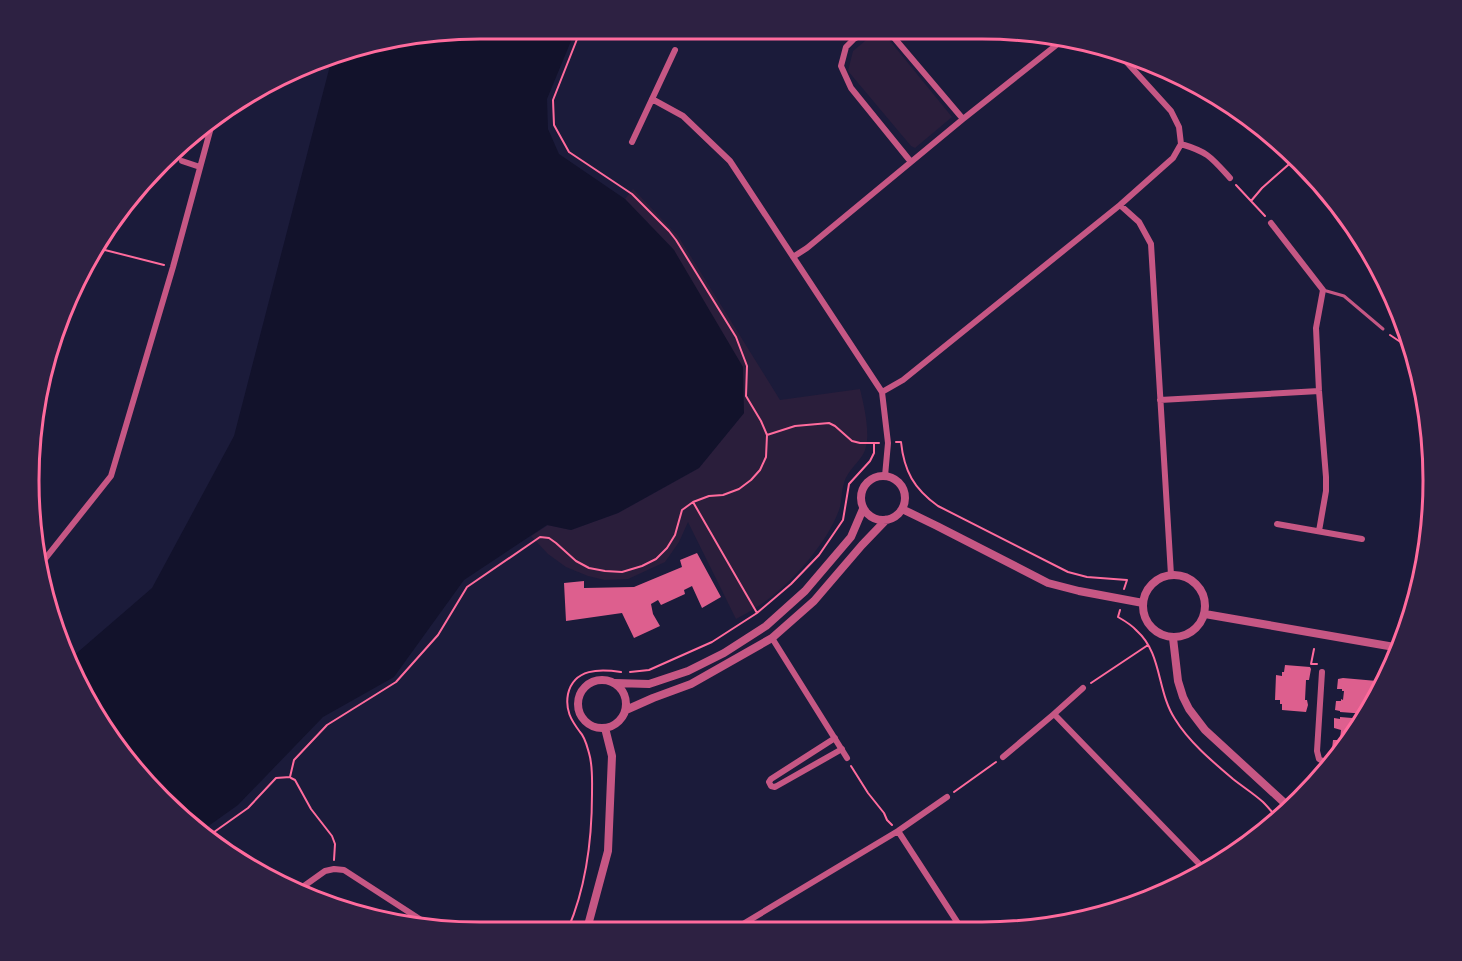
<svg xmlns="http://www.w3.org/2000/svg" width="1462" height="961" viewBox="0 0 1462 961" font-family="Inter,sans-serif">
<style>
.green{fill:#2a1e3b}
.water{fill:#12122b}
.building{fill:#dd5f8e}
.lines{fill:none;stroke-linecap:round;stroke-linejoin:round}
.path{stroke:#ff6b9d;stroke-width:2}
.service{stroke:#c65784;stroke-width:3}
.minor{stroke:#c65784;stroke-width:6}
.tertiary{stroke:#c65784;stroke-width:8}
.rim{fill:none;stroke:#ff6b9d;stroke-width:3}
</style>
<rect width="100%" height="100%" fill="#1b1b3a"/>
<!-- green -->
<path class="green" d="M871,36H886L952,117L915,148L911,146L848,71L853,51Z
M633,189L678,236L780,400L860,389C864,406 873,441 862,456C856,465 847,472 844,483C841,492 842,501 839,510C827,544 789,586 760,605C752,610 744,615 736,619L688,522L679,542L665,562L628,579L605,580L588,576L566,567L548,554L531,536L548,525L571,530L618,513L699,468L744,413L674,250L625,199Z"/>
<!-- water -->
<path class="water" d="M481,29H576L547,99L548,129L559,154L625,199L674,250L743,367L744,413L699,468L618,513L571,530L547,525L464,580L394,677L323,717L238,805L200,832L182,820L89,706L71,658L152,588L234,436L333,54Z"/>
<!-- building -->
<path class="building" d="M697,553L721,597L702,608L692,586L684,590L685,594L661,605L658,600L651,604L653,614L660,626L634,638L622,613L566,621L564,583L584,581V588L634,587L682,567L680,560Z
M1285,665L1310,667L1311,669L1309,680H1306L1305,700H1307L1308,705L1306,712L1282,710V704H1280V700H1275L1276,675L1282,676V672H1284Z
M1343,678L1377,681L1375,702L1367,714L1340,712V711L1335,710L1336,701H1341V699L1343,700L1344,691H1342V689H1337L1338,679Z
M1340,717L1364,719L1341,751L1332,749L1333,740H1338V739H1340L1341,730L1334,728V718L1340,719Z"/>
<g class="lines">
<!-- path -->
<path class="path" d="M1236,185L1265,216
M1251,201L1262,188L1296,158
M97,248L164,265
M1390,335L1402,343
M767,435L795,426L829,423L835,426L852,441L860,443H874
M896,442H901C904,471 914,489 938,506L1068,572L1087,577L1127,580L1124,589
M693,502L757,613
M1120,610L1118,617C1125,621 1132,625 1137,631C1162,653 1157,692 1175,719C1189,742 1213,762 1233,779C1243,787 1253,793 1263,802C1268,807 1273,813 1278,819
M1314,649L1311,664H1317
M630,672L649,670L712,642L757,613L791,584L819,555L843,520L849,484L870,461L874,453V443H879
M1091,683L1148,645
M851,766L868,793L884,813L887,820L892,825
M291,778L295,780L311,809L332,836L335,844L334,860
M954,792L996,762
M207,837L248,808L276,778L290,777L294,760L327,725L396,682L438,635L467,587L540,537L549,538L556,543L576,561L589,568L605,571L622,572L642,566L656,559L667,548L675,535L682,510L693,502L709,496L723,495L739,489L751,480L760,470L766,457L767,435L761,421L746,396L747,366L736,337L676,240L669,231L632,194L569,152L554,125L553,100L581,29
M568,929C586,887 592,840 592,794C592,780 593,766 589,753C587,746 585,737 580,732C571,720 565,710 568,694C574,668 600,669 621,672"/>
<!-- service -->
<path class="service" d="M1323,290L1344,296L1383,329
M1408,347L1413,349"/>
<!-- minor -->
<path class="minor" d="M847,31L854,39
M867,31L854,39L846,47L841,66L851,88L911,162
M881,31L890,33L963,119
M652,99L683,116L730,161L882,392L888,443L885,476
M632,142L675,50
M1181,144C1208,152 1211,157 1230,178
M182,161L200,167
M1120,205L1139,222L1151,244L1171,575
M1271,223L1323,290L1316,328L1319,391L1326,477V491L1319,531
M793,257L807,248L963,119L1064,39
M882,392L903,380L1120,205L1173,158L1181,144L1179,127L1171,111L1122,57
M1160,400L1319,391
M1277,524L1362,539
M37,569L111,476L173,267L213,120
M772,638L847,758
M1322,672L1317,751L1319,759L1326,763H1332
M1054,714L1206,871
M835,738L771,779L769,782L771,786L775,787L842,749
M1003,757L1054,714L1083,688
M898,831L963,931
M297,891L325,871L334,869L344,870L435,929
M1024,929L1033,924L1048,925
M733,930L898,831L947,797"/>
<!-- tertiary -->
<path class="tertiary" d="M861 498a22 22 0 1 1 44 0a22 22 0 1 1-44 0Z
M902,509L937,526L1048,583L1079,591L1143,603
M1143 606a31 31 0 1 1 62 0a31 31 0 1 1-62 0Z
M1205,614L1400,648
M1173,638L1178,681L1183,697L1189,709L1205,730L1290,808
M578 704a24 24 0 1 1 48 0a24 24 0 1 1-48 0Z
M615,683L649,684L688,671L724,653L766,626L805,591L851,537L863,509
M626,710L653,698L691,684L772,638L814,601L862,545L886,520
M587,929L608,851L612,756L605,728"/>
</g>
<!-- crop -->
<path d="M0 0H1462V961H0ZM480 39H982A441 441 0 0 1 1423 480V481A441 441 0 0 1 982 922H480A441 441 0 0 1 39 481V480A441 441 0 0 1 480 39Z" fill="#2d2142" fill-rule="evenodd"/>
<path class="rim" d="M480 39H982A441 441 0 0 1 1423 480V481A441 441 0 0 1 982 922H480A441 441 0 0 1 39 481V480A441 441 0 0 1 480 39Z"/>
</svg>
